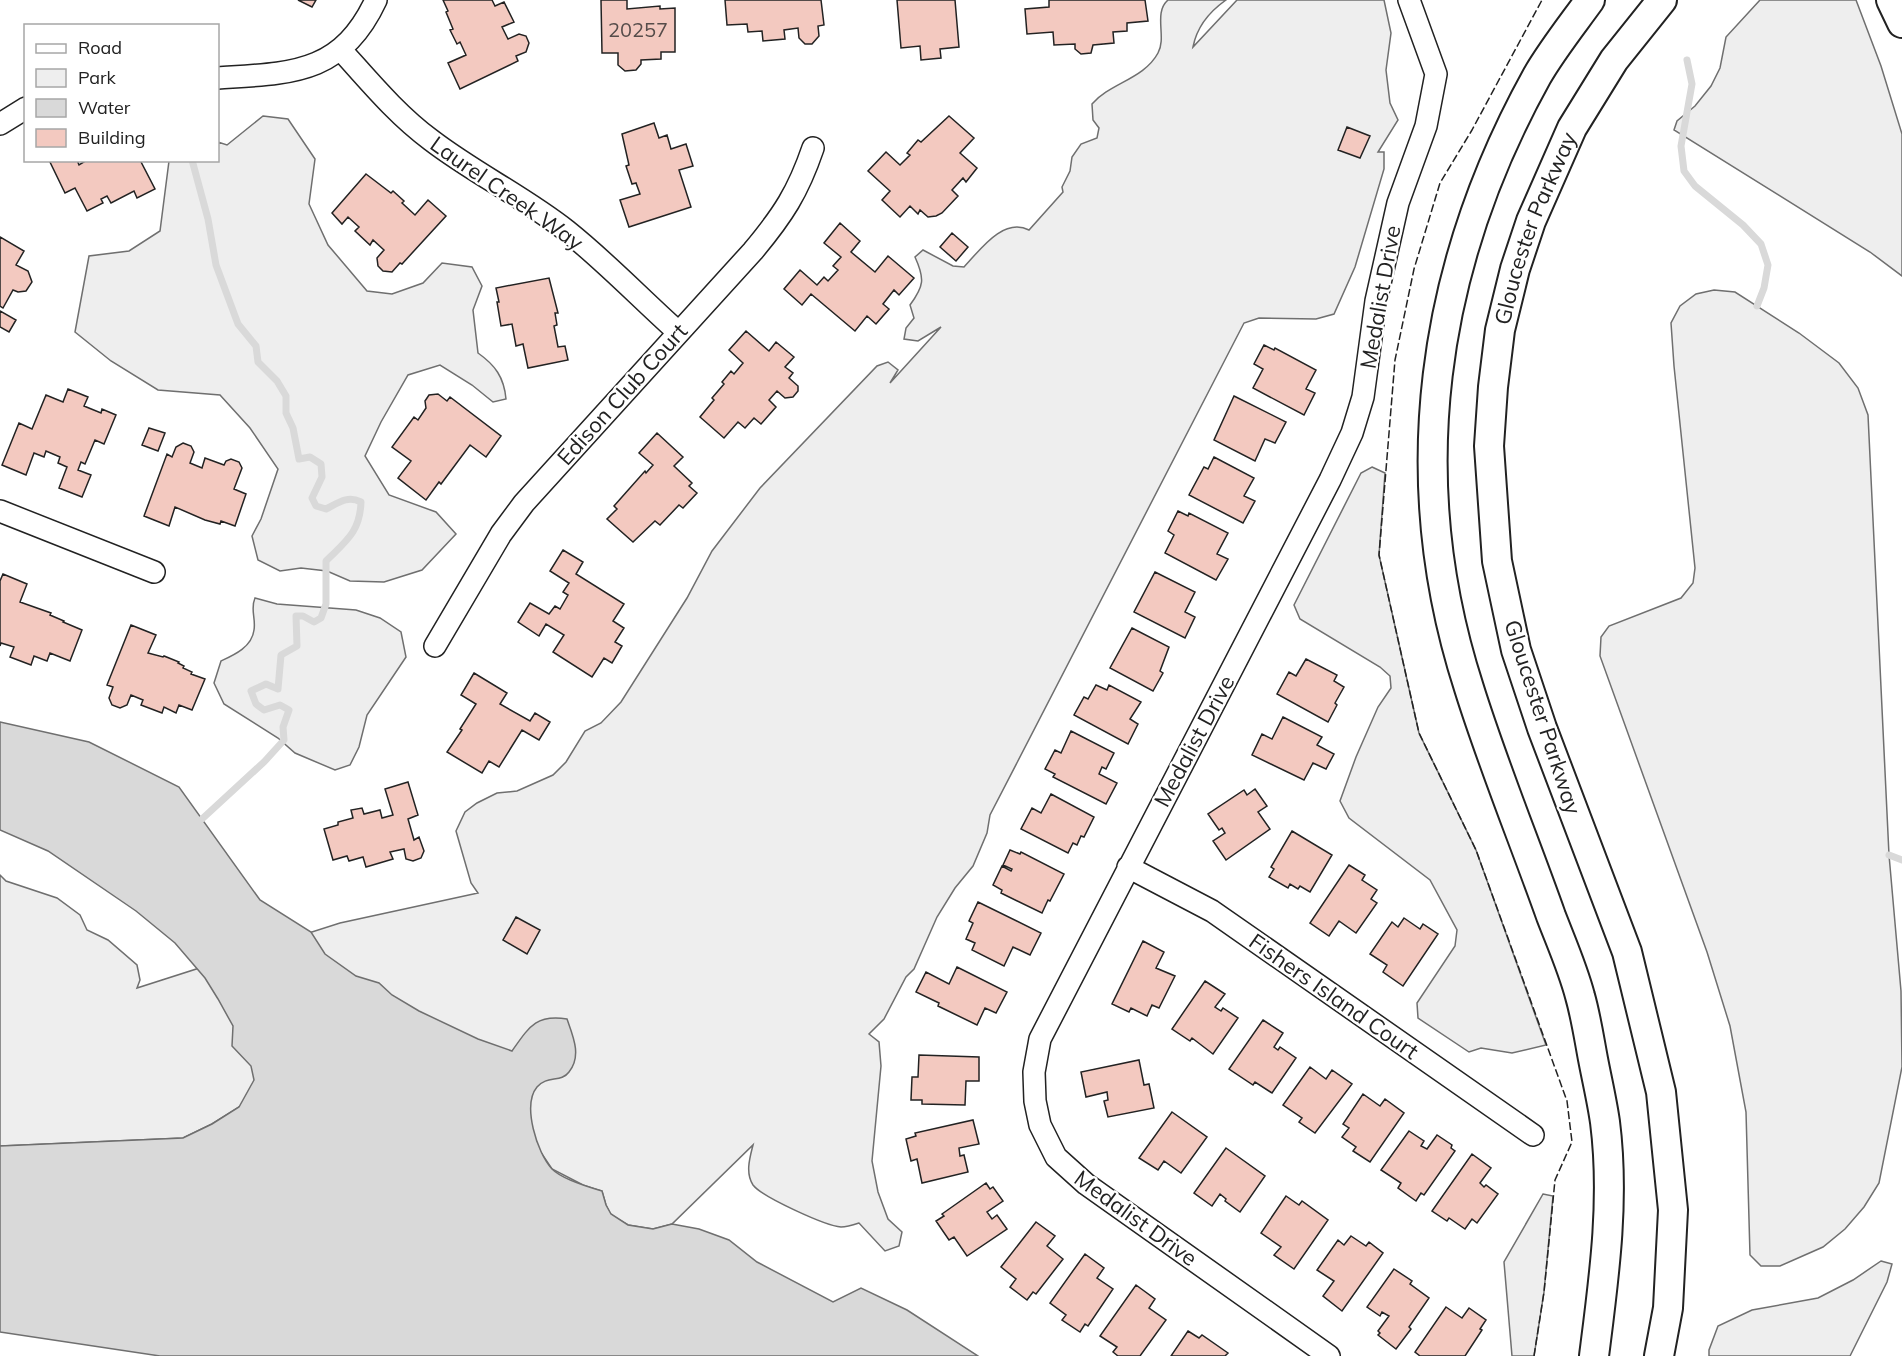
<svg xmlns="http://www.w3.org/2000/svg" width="1902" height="1356" viewBox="0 0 1902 1356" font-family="Mulish,sans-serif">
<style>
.green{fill:#eee;stroke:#6f6f6f;stroke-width:1.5}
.water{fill:#d9d9d9;stroke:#6f6f6f;stroke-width:1.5}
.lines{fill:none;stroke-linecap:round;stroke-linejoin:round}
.stream{stroke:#d9d9d9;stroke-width:7}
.building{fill:#f3c9c0;stroke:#222;stroke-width:1.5}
.minor-casing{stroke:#222;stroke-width:24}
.secondary-casing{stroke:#222;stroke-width:32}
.minor{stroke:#fff;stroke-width:21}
.secondary{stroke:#fff;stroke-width:28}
.fence{stroke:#222;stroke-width:1.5;stroke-dasharray:8 3;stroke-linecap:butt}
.labels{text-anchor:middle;stroke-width:4.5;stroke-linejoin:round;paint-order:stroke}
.number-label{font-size:20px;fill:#564c4a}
.street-label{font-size:22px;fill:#222;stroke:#fff}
</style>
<rect width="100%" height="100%" fill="#fff"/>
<!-- green -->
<path class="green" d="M1168,0H1226C1209,12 1197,26 1193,47L1237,0H1384L1391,33L1386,70L1390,103L1398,120L1378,152H1384V169L1355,267L1334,314L1316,319L1259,318L1244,323L990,815L987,833L973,866L955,888L937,917L914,969L906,977L884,1019L869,1034L879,1042L881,1066L872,1161L878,1192L888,1219L902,1232L899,1246L885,1251L859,1223C853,1225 847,1227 841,1227C826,1226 762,1197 753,1185C745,1173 750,1157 753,1145L672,1224L653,1229L628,1225L611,1215L606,1205L602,1191L583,1185L552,1169L538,1148L239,1107L212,1124L183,1138L0,1146V875L6,881L57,898L80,915L87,930L108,940L137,965L140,980L137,988L340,923L478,893L471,883L456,831L465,812L477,803L497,793L517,791L553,775L566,762L585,731L601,723L621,702L687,598L712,551L760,488L877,366L888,362L898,370L890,383L941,327L918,341L904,339L906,328L914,318L910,305C924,286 925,279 915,257L923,250L953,266L964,267C980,250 1003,217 1029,230L1063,192L1062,187L1070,171L1072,157L1081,144L1097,138L1099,128L1093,120L1092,104C1110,83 1144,79 1158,53C1167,37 1153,13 1168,0Z
M1760,0H1856L1881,66L1902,134V276L1870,252L1674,130L1677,121L1695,106L1711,86L1720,68L1726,37Z
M263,116L288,119L315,159L309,204L328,245L367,291L392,294L423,283L442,263L472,267L482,286L473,310L478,353C495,365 504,377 506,399L493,402L472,385L440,365L408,375L381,422L365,456L389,495L436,512L456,534L422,570L384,582L350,581L327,571L301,568L280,571L258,560L252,536L261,519L278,469L250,428L220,395L158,390L111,361L75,332L89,256L129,251L160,231L169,161L218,160V142L227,145Z
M1714,290L1735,292L1799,333L1839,363L1858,388L1868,415L1889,855L1901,991L1902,1067L1879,1183L1864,1207L1845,1229L1823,1247L1780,1266H1761L1750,1255L1746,1112L1730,1026L1707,952L1600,656L1601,637L1609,626L1681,598L1693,583L1695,568L1674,366L1671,323L1680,306L1696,294Z
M1372,467L1385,473L1379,555L1419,733L1476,850L1546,1045L1512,1053L1481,1048L1469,1052L1418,1018L1417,1003L1455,946L1457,930L1430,880L1349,818L1340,801L1356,757L1378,707L1391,688L1390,676L1380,667L1300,619L1294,605L1361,473Z
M255,598L277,604L356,610L380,618L401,632L406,657L367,715L359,747L350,765L335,770L295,753L278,738L224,704L214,683L221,661C234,655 252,647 254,630C256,618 250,609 255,598Z
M1543,1194L1553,1196L1544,1292L1534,1356H1512L1504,1262Z
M1881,1261L1892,1264L1887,1282L1850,1356H1709V1350L1718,1326L1752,1310L1818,1298L1853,1280Z"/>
<!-- water -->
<path class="water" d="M0,722L89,742L179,787L260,900L311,932L325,954L356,976L379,983L392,995L419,1011L478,1039L512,1051C529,1027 536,1014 567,1019C573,1036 582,1056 569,1072C561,1083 547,1075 537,1087C522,1105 537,1153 552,1169C562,1179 588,1187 602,1191L606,1205L611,1214L628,1225L653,1229L672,1224L699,1229L729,1240L757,1262L833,1302L861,1288L907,1310L978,1356H160L0,1332V1146L183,1138L212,1124L239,1107L254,1080L251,1066L232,1046L233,1026L218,999L205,978L175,943L136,911L48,851L0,830Z"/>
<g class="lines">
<!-- stream -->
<path class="stream" d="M1687,60L1692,84L1681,146L1684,171L1695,186L1743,225L1761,244L1768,265L1764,288L1757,306
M192,160L208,219L216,265L238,324L256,346L258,362L277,381L286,396V413L293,428L299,459L310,457L321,464L322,477L312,498L316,506L326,509C338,503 347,495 361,502C360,532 346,541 326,561V604L321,618L314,622L303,616H296L297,646L281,655L278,689L266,684L251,691L256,704L264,710L280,705L289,710L283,727L284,740L264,762L202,819
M1889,855L1902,860"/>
</g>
<!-- building -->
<path class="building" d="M298,0H316L312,7Z
M443,0H492L495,6L504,2L514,22L502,27L508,39L519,34L526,36L529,43L526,52L516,56L518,61L460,89L448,63L466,55L460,42L457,44L450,30L453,29L446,12L448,11Z
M601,0H627V9L660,6V9L675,8V52H661V59L641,60V64L636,70L625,71L618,65V53H602Z
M725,0H821L824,25L818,26L819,36L812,44H805L799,38L798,28L784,30L785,39L763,41L762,31L748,32L747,24L727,25Z
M897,0H955L959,47L940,49L941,58L921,60L920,46L901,48Z
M1049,0H1145L1148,21L1127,23V31L1113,32L1114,43L1093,45L1091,53L1081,54L1075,49V44L1054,45L1053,32L1027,34L1025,9L1049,7Z
M949,116L974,138L960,153L977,168L966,182L963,178L952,190L958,196L942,213L936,216L928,217L920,210L918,214L910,206L900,217L882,200L890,191L868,171L886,152L900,165L910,155L907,153L918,140L921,142Z
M654,123L659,138L667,135L671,149L686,144L693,166L679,170L691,207L629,227L620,200L640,194L636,183L632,184L626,166L629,165L622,134Z
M1347,127L1370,136L1360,158L1338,150Z
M49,160H77L79,165L87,160H140L155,189L137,198L134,191L111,203L107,196L101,199L103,203L87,211L75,188L65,193Z
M366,174L391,193L393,191L404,201L402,203L415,215L428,200L446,216L402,264L400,263L392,272L383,271L378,266L377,258L384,250L373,240L370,245L355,231L359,227L348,217L342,224L332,213Z
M840,223L860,241L851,252L875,272L888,256L914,278L899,295L894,290L883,304L889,309L876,324L867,316L855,331L811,294L802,305L784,289L800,270L817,285L824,277L828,281L838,270L833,266L841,257L824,243Z
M952,233L968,247L956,261L940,247Z
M0,237L24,251L16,265L28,271L32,282L26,291L18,292L13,290L3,308L0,306Z
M549,278L558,313H555L557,325L554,326L558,347L565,346L568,360L528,368L523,344L516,346L512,324L501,326L497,302H499L496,288Z
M0,311L16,320L9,332L0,327Z
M746,331L769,351L776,342L794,357L785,367L793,373L789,378L798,386V391L793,397L785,398L777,391L769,400L776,407L761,424L754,418L745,428L738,422L724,438L700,417L714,400L712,398L724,384L722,382L731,371L734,374L743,363L729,350Z
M1264,345L1274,350L1275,348L1316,370L1306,389L1315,393L1304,415L1253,388L1263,369L1254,364Z
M68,389L88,397L84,406L101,413L102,409L116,415L104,444L95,440L85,464L81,462L78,470L91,475L82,497L59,488L67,467L58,463L60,457L46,451L44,457L34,453L26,475L2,465L19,423L32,429L46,395L63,402Z
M438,394L447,401L450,397L501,436L486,457L470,445L441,484L439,482L426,500L398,478L411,461L392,447L414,417L418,420L426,408L425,401L429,395Z
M1234,396L1286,422L1275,443L1265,439L1255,461L1214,440Z
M149,428L165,433L158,451L142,445Z
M657,433L683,457L674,466L692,483L689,486L697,493L683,508L679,505L660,525L655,521L633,542L607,519L617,509L614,506L645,471L646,473L653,465L639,453Z
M183,443L191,446L194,452L190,463L202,468L205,458L224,465L226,461L231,459L239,462L242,468L234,489L246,494L235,526L221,521L220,524L205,520L175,507L169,526L144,516L167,454L172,457L176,447Z
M1214,457L1254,478L1244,496L1255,501L1243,523L1189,495L1204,467L1208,469Z
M1178,511L1188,516L1189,513L1228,533L1217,554L1228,559L1216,580L1165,553L1174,535L1168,531Z
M563,550L583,562L576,574L624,604L613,621L624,628L615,642L622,646L612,663L604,658L592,677L553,652L564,635L546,624L539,636L518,622L530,603L549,614L555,606L560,609L568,595L563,592L569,583L550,571Z
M1155,572L1195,592L1185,612L1195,617L1185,638L1134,612Z
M3,574L27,584L20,602L51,613L50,615L64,621L63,622L82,630L70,661L50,653L47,661L34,656L31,665L10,657L14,647L1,643L0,646V581Z
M131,625L156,635L148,653L163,657L164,656L179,662L178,663L184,666L183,668L192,672L191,674L205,679L192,710L179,705L176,713L164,707L162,713L141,705L143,700L131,695L127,705L120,708L112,705L109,698L113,687L107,685Z
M1132,628L1169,647L1160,671L1163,673L1153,691L1110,668Z
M1306,659L1337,675L1334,681L1344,687L1335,703L1337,705L1328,722L1277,694L1289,672L1296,676Z
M474,673L507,693L500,704L530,721L535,713L550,722L539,740L522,730L499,767L489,761L482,773L447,752L462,730L460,729L476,704L461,695Z
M1096,685L1107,690L1109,685L1141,702L1130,719L1138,724L1128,744L1074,715L1084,697L1088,699Z
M1283,717L1322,737L1317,745L1334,754L1326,769L1313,763L1304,780L1252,755L1262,734L1272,739Z
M1071,731L1114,753L1106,769L1102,767L1099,774L1117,783L1106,804L1053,777L1055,774L1045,769L1055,750L1061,753Z
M408,782L418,815L408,819L414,840L419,837L424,851L421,858L413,861L406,859L404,849L390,852L393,859L366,867L363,857L349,861L347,856L333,860L324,829L338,825V822L353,818L351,810L362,808L364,814L380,810L382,818L393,815L385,789Z
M1255,789L1267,806L1258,812L1270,829L1226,860L1213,841L1225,833L1222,828L1219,830L1208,814L1244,790L1247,795Z
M1051,794L1094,817L1084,837L1081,836L1077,845L1073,843L1068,853L1021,829L1032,808L1041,813Z
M1292,831L1332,855L1310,892L1300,886L1298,889L1290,884L1288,888L1269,877L1274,869L1271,867Z
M1010,850L1020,854L1021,852L1064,874L1050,901L1048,900L1042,913L1001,893L1002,890L993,885L1002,866L1011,871L1012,869L1003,865Z
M1349,865L1365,875L1362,880L1377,890L1371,899L1377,903L1356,933L1339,921L1329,936L1310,923Z
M978,902L1041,933L1030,955L1013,947L1004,966L972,950L975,943L966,939L973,923L969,921Z
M516,917L540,930L527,954L503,940Z
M1404,918L1420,929L1423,924L1438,934L1403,986L1383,972L1387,965L1370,954L1392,922L1398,927Z
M1143,941L1164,952L1156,968L1175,976L1159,1008L1152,1005L1147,1016L1131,1008L1129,1012L1112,1004Z
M957,967L1007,992L996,1013L985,1008L977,1025L938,1006L939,1003L916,992L926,972L949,984Z
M1205,981L1225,994L1215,1007L1221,1011L1223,1008L1238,1018L1213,1054L1192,1038L1190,1041L1172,1029Z
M1263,1020L1283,1033L1274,1047L1278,1050L1280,1047L1296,1058L1272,1093L1255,1082L1253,1085L1229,1069Z
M919,1055L979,1057V1081H966L965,1105L922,1104V1100H911L912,1077H918Z
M1139,1060L1144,1085L1149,1084L1154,1108L1108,1117L1104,1101L1108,1100L1107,1092L1086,1097L1081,1072Z
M1310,1067L1326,1079L1332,1070L1352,1084L1315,1133L1299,1122L1302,1118L1283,1105Z
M1363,1094L1380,1106L1385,1099L1404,1113L1370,1162L1353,1151L1356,1147L1342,1137L1349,1128L1343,1124Z
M1172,1112L1207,1137L1181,1173L1164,1161L1158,1170L1139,1158Z
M973,1120L979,1144L959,1148L960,1156L964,1155L968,1172L922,1183L917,1159L911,1161L906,1139L916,1136L915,1133Z
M1409,1131L1424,1141L1421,1146L1427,1149L1437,1135L1452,1145L1451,1148L1455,1151L1424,1195L1421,1193L1416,1201L1398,1188L1401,1183L1381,1170Z
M1226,1148L1265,1176L1240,1212L1225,1201L1226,1199L1220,1194L1212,1206L1194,1193Z
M1472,1154L1491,1168L1480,1183L1484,1187L1486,1185L1498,1194L1477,1223L1472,1219L1465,1229L1449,1218L1447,1221L1432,1211Z
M986,1183L990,1189L993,1187L1003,1201L987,1212L992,1219L997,1215L1007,1229L967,1256L954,1237L949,1240L936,1221L944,1216L942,1214Z
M1286,1196L1299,1205L1302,1201L1328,1220L1294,1269L1274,1255L1281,1247L1261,1233Z
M1036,1222L1055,1236L1047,1246L1063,1259L1036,1294L1033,1292L1027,1300L1010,1287L1016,1279L1001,1267Z
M1351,1236L1366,1246L1369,1242L1383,1253L1342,1311L1323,1296L1334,1281L1317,1270L1338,1240L1344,1245Z
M1085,1254L1104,1268L1097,1278L1113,1289L1088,1326L1085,1324L1080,1332L1062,1320L1066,1315L1050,1303Z
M1394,1269L1412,1281L1410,1284L1429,1298L1409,1327L1411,1329L1396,1349L1378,1335L1380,1333L1378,1331L1389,1316L1382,1312L1380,1316L1367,1307Z
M1136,1285L1155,1299L1149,1308L1166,1320L1140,1356H1118L1113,1352L1117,1347L1100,1336Z
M1446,1307L1462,1318L1469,1308L1486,1320L1480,1329L1482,1330L1465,1356H1420L1415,1352Z
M1188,1331L1199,1338L1202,1335L1228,1353L1225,1356H1171Z"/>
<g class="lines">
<defs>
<path id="minor" d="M341,50C369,81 397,115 431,140C474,173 524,197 567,231C606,262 641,299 678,332
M218,78C291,73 341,75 376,0
M0,124L26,108
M0,511L154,572
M435,646L501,534L524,503L753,251C783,215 798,192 813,148
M1128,867L1212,911L1533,1135
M1329,1356L1086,1184L1056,1157L1040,1125L1035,1101L1034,1072L1040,1039L1330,480L1352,433L1363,397L1376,301L1398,203L1426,126L1436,74L1409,0"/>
<g id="secondary">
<path d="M1590,0C1572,25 1552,50 1537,76C1431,267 1401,478 1469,688C1493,765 1524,840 1551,916C1561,942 1573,969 1580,996C1586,1017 1589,1038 1593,1059C1597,1080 1602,1101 1605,1122C1615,1200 1604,1278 1594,1356"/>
<path d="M1891,0L1902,23"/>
<path id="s1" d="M1659,1356L1668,1308L1673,1210L1661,1092L1627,952L1542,728L1516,650L1497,561L1489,446L1493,387L1500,330L1515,269L1531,221L1572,128L1614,60L1662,0"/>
</g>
</defs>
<!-- minor casing -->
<use href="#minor" class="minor-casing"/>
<!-- secondary casing -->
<use href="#secondary" class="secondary-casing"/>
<!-- minor -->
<use href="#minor" class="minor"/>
<!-- secondary -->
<use href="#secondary" class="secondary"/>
<!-- fence -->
<path class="fence" d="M1534,1356L1544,1292L1555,1180L1572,1142L1567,1101L1476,850L1419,733L1379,555L1395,360L1414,269L1440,183L1472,130L1542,0"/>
</g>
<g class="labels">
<!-- number labels -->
<g class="number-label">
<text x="638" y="37">20257</text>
</g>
<!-- street labels -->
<g class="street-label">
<text transform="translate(507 193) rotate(35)" y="8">Laurel Creek Way</text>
<text dy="8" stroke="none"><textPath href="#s1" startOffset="1162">Gloucester Parkway</textPath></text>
<text transform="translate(1380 297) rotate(-80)" y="8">Medalist Drive</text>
<text transform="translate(622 394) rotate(-48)" y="8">Edison Club Court</text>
<text transform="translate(1543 717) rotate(72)" y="8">Gloucester Parkway</text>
<text transform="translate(1194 741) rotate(-62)" y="8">Medalist Drive</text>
<text transform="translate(1334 996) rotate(35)" y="8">Fishers Island Court</text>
<text transform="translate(1136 1218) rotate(36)" y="8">Medalist Drive</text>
</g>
</g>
<!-- legend -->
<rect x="24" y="24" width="195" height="138" fill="#ffffff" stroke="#a7a7a7" stroke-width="1.5"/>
<rect x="36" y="44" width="30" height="9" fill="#ffffff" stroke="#a7a7a7" stroke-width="1.5"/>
<text x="78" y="54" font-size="18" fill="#222222">Road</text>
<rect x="36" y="69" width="30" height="18" fill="#eeeeee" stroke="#a7a7a7" stroke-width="1.5"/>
<text x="78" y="84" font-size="18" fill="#222222">Park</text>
<rect x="36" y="99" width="30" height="18" fill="#d9d9d9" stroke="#a7a7a7" stroke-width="1.5"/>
<text x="78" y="114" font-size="18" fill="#222222">Water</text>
<rect x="36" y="129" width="30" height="18" fill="#f3c9c0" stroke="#a7a7a7" stroke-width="1.5"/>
<text x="78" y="144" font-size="18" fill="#222222">Building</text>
</svg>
